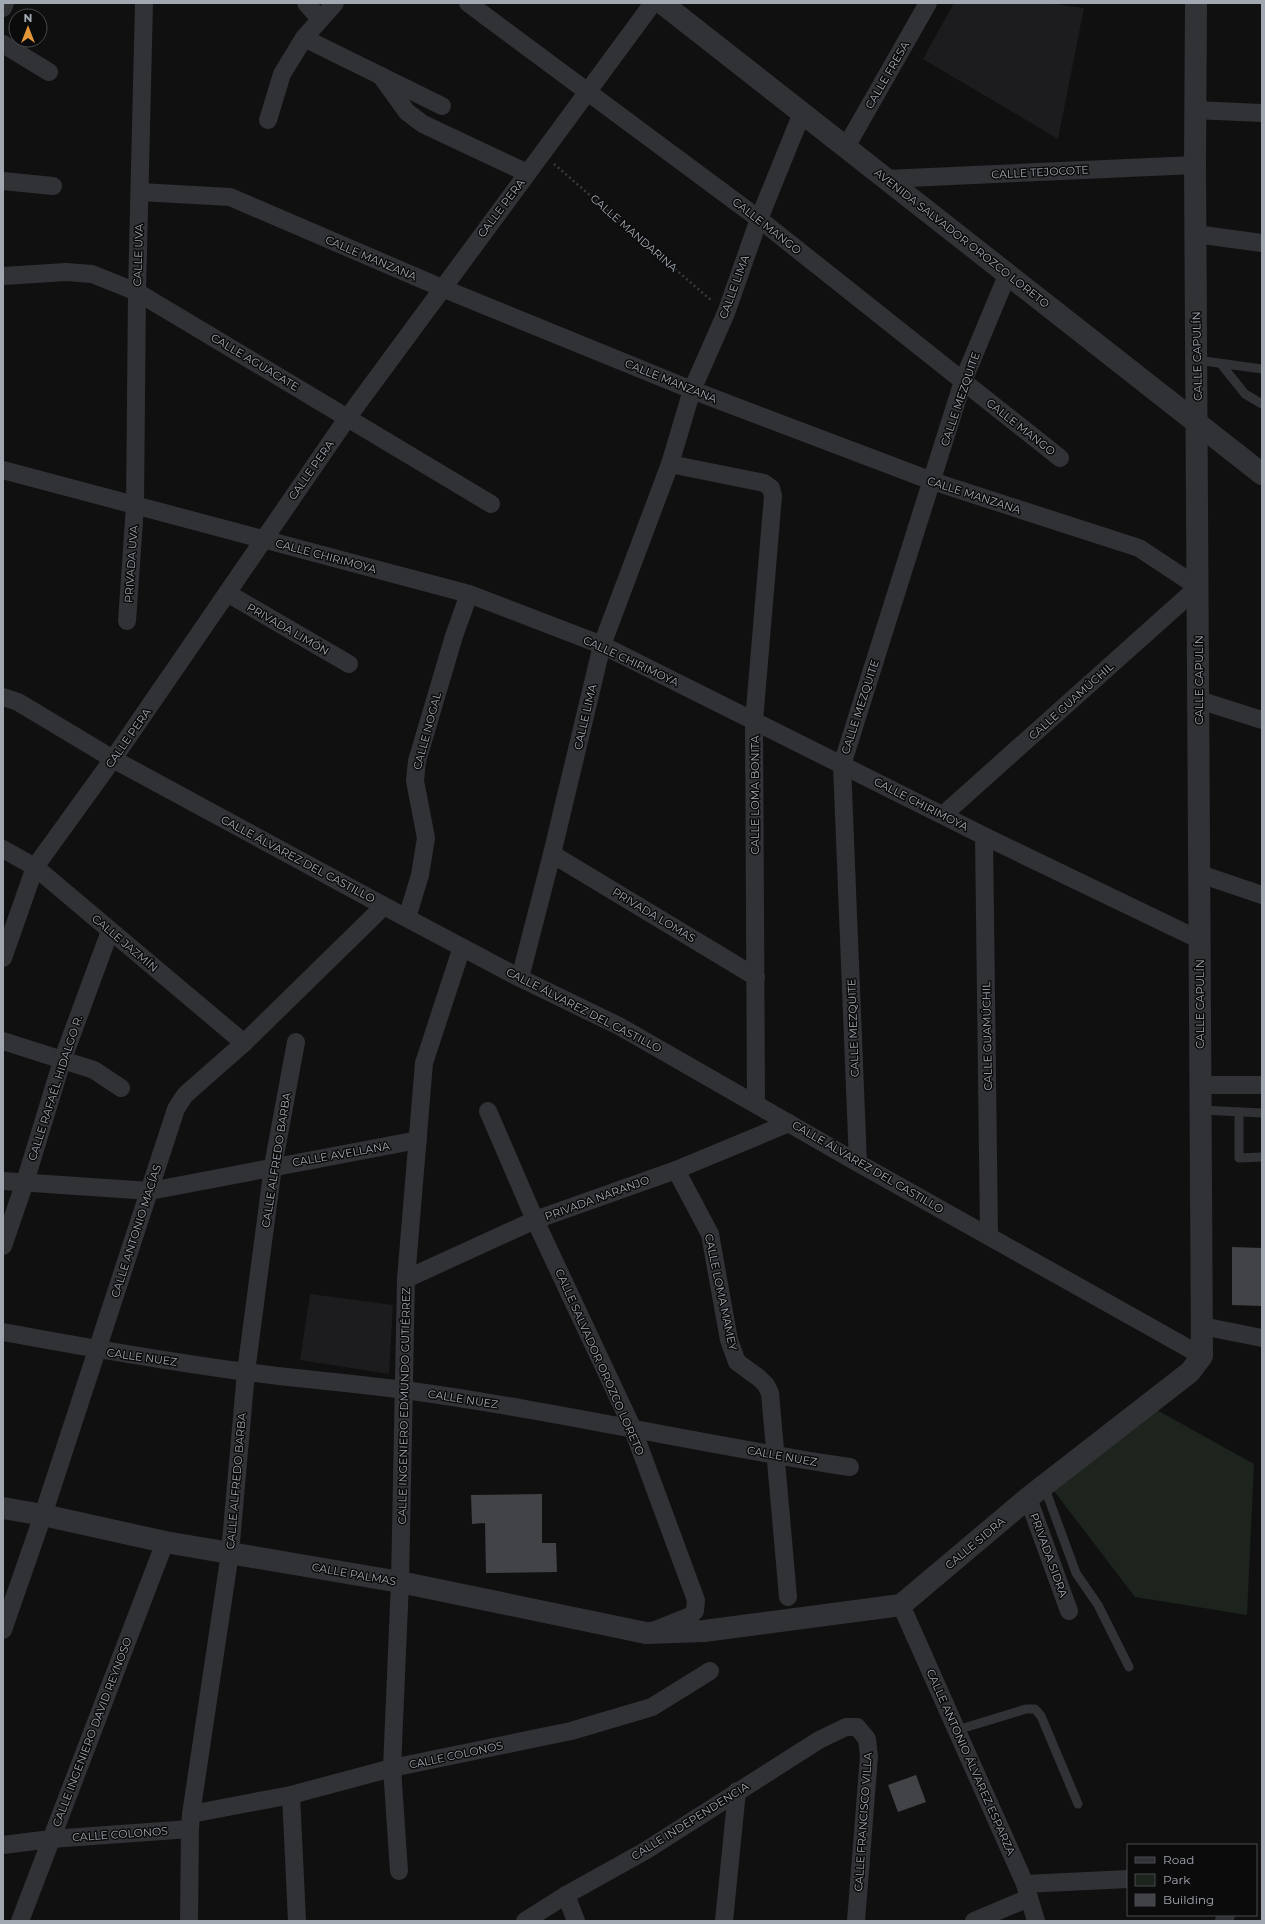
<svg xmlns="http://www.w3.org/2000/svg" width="1265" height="1924" font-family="Montserrat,sans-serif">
<rect width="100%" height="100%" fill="#101011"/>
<!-- built -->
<g fill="#1c1c1e">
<path d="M954,3H1048L1084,8L1058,139L923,59Z"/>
<path d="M310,1294L393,1305L389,1374L300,1360Z"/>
</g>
<!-- green -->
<path fill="#1d231d" d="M1155,1409L1254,1464L1247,1615L1135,1597L1054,1491Z"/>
<!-- building -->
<g fill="#414347">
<path d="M1232,1247L1262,1248V1306L1232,1305Z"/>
<path d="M542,1494V1543H556L557,1572L486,1573L485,1523L472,1524L471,1495Z"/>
<path d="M916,1775L926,1802L898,1812L888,1785Z"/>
</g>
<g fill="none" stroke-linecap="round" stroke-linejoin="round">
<!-- path -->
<path stroke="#37393d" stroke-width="2.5" stroke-dasharray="2 3" stroke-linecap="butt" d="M554,164L712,301"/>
<!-- service -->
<g stroke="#313236" stroke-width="9">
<path d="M1197,360L1262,369"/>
<path d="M1221,364L1245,394L1262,404"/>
<path d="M1201,1110L1262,1113"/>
<path d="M1239,1112V1158L1262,1157"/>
<path d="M1044,1486L1076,1573L1098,1605L1129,1667"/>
<path d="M957,1730L1026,1709H1035L1041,1716L1078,1804"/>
</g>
<!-- minor -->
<g stroke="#313236" stroke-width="18">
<path d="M306,3L320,19"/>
<path d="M468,3L759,219L1060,458"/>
<path d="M3,8L5,3"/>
<path d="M304,38L442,106"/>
<path d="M3,44L49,72"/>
<path d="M381,76L407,112L423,124L527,173"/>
<path d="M1194,110L1262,113"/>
<path d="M268,120L282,74L304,38L335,3"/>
<path d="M846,147L928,3"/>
<path d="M886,179L1195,165"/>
<path d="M3,181L53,186"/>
<path d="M140,192L230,197L442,288L692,390L932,481L1139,548L1198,587L943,815"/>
<path d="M1195,234L1262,243"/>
<path d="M3,276L66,272L92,274L137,292L491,504"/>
<path d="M670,464L764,483L771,488L773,496L754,721L756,1103"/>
<path d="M3,470L469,594L602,645L984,836L1200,940"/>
<path d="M227,593L349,664"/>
<path d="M127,621L135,506L137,292L144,3"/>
<path d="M3,697L18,702L113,759L384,906L520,978L619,1026L858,1163L1202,1356"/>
<path d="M1199,700L1262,720"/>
<path d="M984,836L989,1235"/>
<path d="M3,849L35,867L244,1043"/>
<path d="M552,854L756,977"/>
<path d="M1200,874L1262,895"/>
<path d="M407,918L420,875L426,838L415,781L417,761L454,636L469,594"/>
<path d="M3,958L35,867L113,759L348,417L653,3"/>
<path d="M520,978L552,854L602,645L670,464L692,390L726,313L759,219L802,113"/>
<path d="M3,1041L94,1070L121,1088"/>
<path d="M1201,1085H1262"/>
<path d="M488,1111L535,1220L632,1427L696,1600L695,1611L690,1616L655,1630"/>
<path d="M858,1163L842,765L963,381L1008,273"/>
<path d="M676,1170L710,1234L729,1340L737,1362L759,1378L766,1385L770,1393L788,1597"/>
<path d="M3,1181L150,1191L418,1140"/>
<path d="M3,1246L25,1182L62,1061L110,931"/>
<path d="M406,1279L535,1220L676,1170L789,1123"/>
<path d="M1202,1326L1262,1338"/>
<path d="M3,1332C84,1347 164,1361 246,1372C298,1379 351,1383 404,1390C554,1410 701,1445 850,1467"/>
<path d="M1028,1498L1069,1611"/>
<path d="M901,1605L1025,1884L1036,1921"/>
<path d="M3,1630L43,1515L176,1109L185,1095L244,1043L384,906"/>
<path d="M291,1795L297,1921"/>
<path d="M191,1814L291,1795L392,1768L571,1731L652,1707L710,1671"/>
<path d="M3,1845L51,1839L190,1829"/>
<path d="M399,1871L392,1768L400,1582L406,1279L424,1063L462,947"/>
<path d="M1025,1884L1128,1879"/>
<path d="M566,1895L576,1921"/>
<path d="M20,1921L165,1542"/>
<path d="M189,1921L190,1829L191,1814L230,1553L246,1372L273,1166L296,1042"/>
<path d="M525,1921L566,1895L645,1851L819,1740L846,1727H857L867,1739L869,1756L856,1921"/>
<path d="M724,1921L737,1791"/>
<path d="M974,1921L1029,1898"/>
<path d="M1224,1921L1226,1915"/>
</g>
<!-- tertiary -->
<g stroke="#313236" stroke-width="22">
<path d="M662,3L1262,474"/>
<path d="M3,1508L43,1515L165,1542L400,1582L646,1633L704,1631L901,1605L1028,1498L1190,1372L1202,1356L1195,165L1196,3"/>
</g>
</g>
<g text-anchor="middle" stroke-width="3" stroke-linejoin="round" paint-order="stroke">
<!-- street labels -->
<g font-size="11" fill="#a2a8b1" stroke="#0b0b0c">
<text transform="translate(887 75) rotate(-60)" y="4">CALLE FRESA</text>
<text transform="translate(1040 172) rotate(-3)" y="4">CALLE TEJOCOTE</text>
<text transform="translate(501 208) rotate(-53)" y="4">CALLE PERA</text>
<text transform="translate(767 226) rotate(38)" y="4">CALLE MANGO</text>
<text transform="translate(634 233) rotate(41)" y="4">CALLE MANDARINA</text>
<text transform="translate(962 238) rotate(38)" y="4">AVENIDA SALVADOR OROZCO LORETO</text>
<text transform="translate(138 255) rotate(-88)" y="4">CALLE UVA</text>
<text transform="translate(371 258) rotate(23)" y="4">CALLE MANZANA</text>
<text transform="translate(734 287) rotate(-70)" y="4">CALLE LIMA</text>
<text transform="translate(1197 356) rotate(-91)" y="4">CALLE CAPULÍN</text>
<text transform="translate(255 362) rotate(31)" y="4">CALLE AGUACATE</text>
<text transform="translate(671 381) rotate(22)" y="4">CALLE MANZANA</text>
<text transform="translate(960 399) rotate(-71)" y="4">CALLE MEZQUITE</text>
<text transform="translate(1021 427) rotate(38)" y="4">CALLE MANGO</text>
<text transform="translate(311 470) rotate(-55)" y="4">CALLE PERA</text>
<text transform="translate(974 495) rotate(18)" y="4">CALLE MANZANA</text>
<text transform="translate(326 556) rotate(15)" y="4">CALLE CHIRIMOYA</text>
<text transform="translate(131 564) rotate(-86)" y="4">PRIVADA UVA</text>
<text transform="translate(288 629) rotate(30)" y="4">PRIVADA LIMÓN</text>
<text transform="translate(631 661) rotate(25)" y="4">CALLE CHIRIMOYA</text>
<text transform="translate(1199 680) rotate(-90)" y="4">CALLE CAPULÍN</text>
<text transform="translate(1071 701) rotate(-42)" y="4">CALLE GUAMÚCHIL</text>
<text transform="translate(860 707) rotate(-72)" y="4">CALLE MEZQUITE</text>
<text transform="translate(585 717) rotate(-77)" y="4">CALLE LIMA</text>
<text transform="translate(427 731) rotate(-75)" y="4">CALLE NOGAL</text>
<text transform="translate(128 738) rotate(-55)" y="4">CALLE PERA</text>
<text transform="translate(755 795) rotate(-90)" y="4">CALLE LOMA BONITA</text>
<text transform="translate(921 804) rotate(27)" y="4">CALLE CHIRIMOYA</text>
<text transform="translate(298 859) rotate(28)" y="4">CALLE ÁLVAREZ DEL CASTILLO</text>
<text transform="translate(654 915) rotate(31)" y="4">PRIVADA LOMAS</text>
<text transform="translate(125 943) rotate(40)" y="4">CALLE JAZMÍN</text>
<text transform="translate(1200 1004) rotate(-90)" y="4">CALLE CAPULÍN</text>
<text transform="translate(584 1010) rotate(27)" y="4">CALLE ÁLVAREZ DEL CASTILLO</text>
<text transform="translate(853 1028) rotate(-92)" y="4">CALLE MEZQUITE</text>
<text transform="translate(987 1036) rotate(-91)" y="4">CALLE GUAMÚCHIL</text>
<text transform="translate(55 1088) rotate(-72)" y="4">CALLE RAFAÉL HIDALGO R.</text>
<text transform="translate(341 1154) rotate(-10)" y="4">CALLE AVELLANA</text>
<text transform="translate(276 1160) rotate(-81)" y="4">CALLE ALFREDO BARBA</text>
<text transform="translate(868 1167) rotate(30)" y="4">CALLE ÁLVAREZ DEL CASTILLO</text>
<text transform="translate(597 1198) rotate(-20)" y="4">PRIVADA NARANJO</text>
<text transform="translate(136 1231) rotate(-72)" y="4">CALLE ANTONIO MACÍAS</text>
<text transform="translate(721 1292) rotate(78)" y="4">CALLE LOMA MAMEY</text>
<text transform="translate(142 1357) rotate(8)" y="4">CALLE NUEZ</text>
<text transform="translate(600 1362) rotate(66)" y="4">CALLE SALVADOR OROZCO LORETO</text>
<text transform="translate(463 1399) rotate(9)" y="4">CALLE NUEZ</text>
<text transform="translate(404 1406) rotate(-89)" y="4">CALLE INGENIERO EDMUNDO GUTIÉRREZ</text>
<text transform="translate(782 1456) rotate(10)" y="4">CALLE NUEZ</text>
<text transform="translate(236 1481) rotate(-85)" y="4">CALLE ALFREDO BARBA</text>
<text transform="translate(975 1543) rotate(-40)" y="4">CALLE SIDRA</text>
<text transform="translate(1049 1555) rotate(70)" y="4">PRIVADA SIDRA</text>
<text transform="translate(354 1574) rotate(10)" y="4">CALLE PALMAS</text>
<text transform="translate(92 1732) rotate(-69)" y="4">CALLE INGENIERO DAVID REYNOSO</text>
<text transform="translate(456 1755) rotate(-12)" y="4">CALLE COLONOS</text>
<text transform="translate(971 1762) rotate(66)" y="4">CALLE ANTONIO ÁLVAREZ ESPARZA</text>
<text transform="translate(690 1821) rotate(-32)" y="4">CALLE INDEPENDENCIA</text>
<text transform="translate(863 1822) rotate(-86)" y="4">CALLE FRANCISCO VILLA</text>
<text transform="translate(120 1834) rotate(-4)" y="4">CALLE COLONOS</text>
</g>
</g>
<!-- border -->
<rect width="1265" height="1924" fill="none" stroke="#a2a8b1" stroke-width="8"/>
<!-- legend -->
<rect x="1127" y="1844" width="130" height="72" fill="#0b0b0c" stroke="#474a4e"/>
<rect x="1135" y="1857" width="20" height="6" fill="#313236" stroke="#474a4e"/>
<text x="1163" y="1864" font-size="12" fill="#a2a8b1">Road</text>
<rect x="1135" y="1874" width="20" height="12" fill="#1d231d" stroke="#474a4e"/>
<text x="1163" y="1884" font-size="12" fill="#a2a8b1">Park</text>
<rect x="1135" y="1894" width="20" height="12" fill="#414347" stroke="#474a4e"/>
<text x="1163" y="1904" font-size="12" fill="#a2a8b1">Building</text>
<!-- north arrow -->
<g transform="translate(28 28)"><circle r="19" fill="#0b0b0c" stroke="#474a4e"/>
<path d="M0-3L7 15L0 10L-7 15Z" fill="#e19638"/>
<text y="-6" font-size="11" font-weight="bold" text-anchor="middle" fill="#a2a8b1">N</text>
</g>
</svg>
